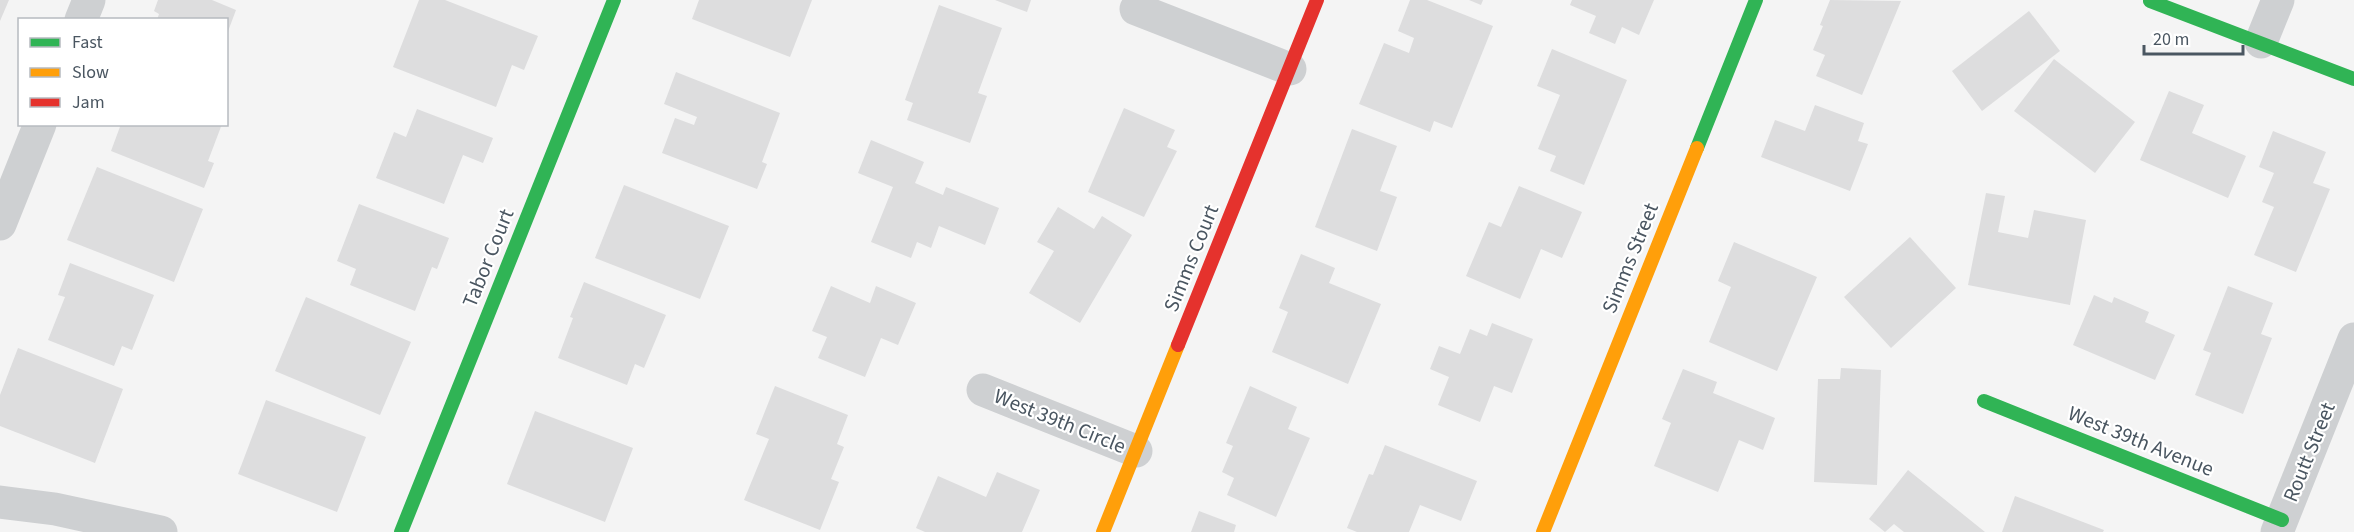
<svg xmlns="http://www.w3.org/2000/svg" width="2354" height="532" font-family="'Source Sans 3',sans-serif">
<rect width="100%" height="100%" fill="#f4f4f4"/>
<!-- building -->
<g fill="#ddddde">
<path d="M0,0H9L0,21Z"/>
<path d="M158,0H212L236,10L227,34L226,20H157L159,14L154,11Z"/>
<path d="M419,0H445L538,36L524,70L512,65L496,107L393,67Z"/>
<path d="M699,0H812L790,57L692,19Z"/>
<path d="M995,0H1031L1027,12Z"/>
<path d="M1410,0H1427L1493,26L1452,128L1434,121L1430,132L1359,104L1384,43L1409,53L1414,38L1398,31Z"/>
<path d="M1469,0H1483L1481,5Z"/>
<path d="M1572,0H1654L1639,35L1622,27L1615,44L1589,33L1596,16L1570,5Z"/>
<path d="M1830,0L1901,1L1862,95L1816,76L1825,55L1813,50L1823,26L1820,25Z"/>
<path d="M939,5L1002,28L978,93L987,96L970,143L907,120L913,103L905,100Z"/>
<path d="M2029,11L2060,51L1982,111L1952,71Z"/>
<path d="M1552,49L1627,80L1584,185L1550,171L1556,156L1538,149L1560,95L1537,86Z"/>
<path d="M2054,59L2135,122L2095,173L2014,111Z"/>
<path d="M676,72L780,113L762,162L767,164L757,189L662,153L675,118L694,125L697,117L664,104Z"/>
<path d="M2169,91L2204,105L2192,133L2246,156L2228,198L2140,160Z"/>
<path d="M1815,105L1864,123L1858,141L1868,144L1850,191L1761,157L1775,120L1805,131Z"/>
<path d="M1124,108L1175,130L1167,147L1177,151L1144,217L1088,192Z"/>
<path d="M417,109L493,138L483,163L463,155L444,204L376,178L394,132L406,137Z"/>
<path d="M121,124H222L208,161L214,163L204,188L111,151Z"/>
<path d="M1352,129L1397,146L1380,191L1397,197L1377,251L1315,227Z"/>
<path d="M2273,131L2326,152L2313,183L2330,189L2296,272L2254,255L2274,207L2262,202L2274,173L2259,167Z"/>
<path d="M871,140L924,162L915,183L943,195L946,187L999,208L985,245L939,226L931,248L917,242L911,258L871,242L893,187L858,173Z"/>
<path d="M97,167L203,209L174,282L67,240Z"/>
<path d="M624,185L729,226L700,299L595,258Z"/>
<path d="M1519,186L1582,212L1562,258L1541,249L1520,299L1466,276L1489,222L1501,227Z"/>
<path d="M1986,193L2005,196L1998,232L2028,238L2034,210L2086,220L2070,305L1968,285Z"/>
<path d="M359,204L449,238L437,269L432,267L415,311L350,285L356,269L337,261Z"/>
<path d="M1058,207L1094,229L1102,216L1132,235L1080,323L1029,293L1054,251L1037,242Z"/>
<path d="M1910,237L1956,288L1891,348L1844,297Z"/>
<path d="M1734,242L1817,277L1777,371L1709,342L1731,287L1718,281Z"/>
<path d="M1301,254L1335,268L1329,283L1381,304L1348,384L1272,352L1288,312L1279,308Z"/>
<path d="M70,263L154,295L132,350L122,346L114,366L48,340L65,297L58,295Z"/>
<path d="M584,282L666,315L644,368L635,364L627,385L558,358L573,318L570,317Z"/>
<path d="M831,286L870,303L876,286L916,303L898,345L881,338L865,377L818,358L827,337L812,331Z"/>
<path d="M2228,286L2273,303L2261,334L2272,338L2243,414L2195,395L2211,353L2203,350Z"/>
<path d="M2094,295L2112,303L2114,297L2149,312L2145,322L2175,335L2155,380L2073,345Z"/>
<path d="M306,297L411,342L380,415L275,371Z"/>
<path d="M1492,323L1533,339L1512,393L1494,386L1480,422L1438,405L1449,377L1430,369L1439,346L1460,354L1470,329L1487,336Z"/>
<path d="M18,348L123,389L95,463L0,426V395Z"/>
<path d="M1841,368L1881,370L1877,485L1814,482L1818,379H1840Z"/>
<path d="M1683,369L1717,382L1713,393L1775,418L1763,450L1739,440L1718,492L1654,466L1671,423L1662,419Z"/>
<path d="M775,386L848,415L837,444L844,447L831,479L839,482L820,530L744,500L769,439L756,434Z"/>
<path d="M1250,386L1297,407L1288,429L1310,438L1276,517L1227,495L1234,478L1222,472L1233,446L1226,443Z"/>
<path d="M266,400L366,437L337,512L238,474Z"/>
<path d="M535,411L633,448L605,522L507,484Z"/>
<path d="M1385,445L1477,481L1461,521L1420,505L1409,532H1357L1347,528L1369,474L1373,475Z"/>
<path d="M1908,470L1985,532H1904L1894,524L1885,532L1869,519Z"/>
<path d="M997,472L1040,490L1022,532H925L916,528L938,476L986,497Z"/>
<path d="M2015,496L2104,530L2103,532H2002Z"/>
<path d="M1199,511L1236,525L1234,532H1191Z"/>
</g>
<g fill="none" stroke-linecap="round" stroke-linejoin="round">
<!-- street -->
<g stroke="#ced0d2" stroke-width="33">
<path d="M1136,9L1290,69"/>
<path d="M81,20L89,0"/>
<path d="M2261,42L2278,0"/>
<path d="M0,224L40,124"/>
<path d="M983,390L1136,451"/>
<path d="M0,502L55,509L161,532"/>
<path d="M2277,532L2354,339"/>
</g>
<!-- fast -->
<g stroke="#30b455" stroke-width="14">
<path d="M2150,1L2354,79"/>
<path d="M1697,148L1756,0"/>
<path d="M1984,401L2282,520"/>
<path d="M401,532L614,0"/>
</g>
<!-- slow -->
<g stroke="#ff9f0a" stroke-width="14">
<path d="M1103,532L1178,345"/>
<path d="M1543,532L1697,148"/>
</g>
<!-- jam -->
<path stroke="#e5322d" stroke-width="14" d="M1178,345L1317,0"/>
</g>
<g text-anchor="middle" stroke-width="4.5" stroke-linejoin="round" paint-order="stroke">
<!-- street labels -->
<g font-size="21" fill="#4a5661" stroke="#fff">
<text transform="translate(488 258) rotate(-68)" y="7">Tabor Court</text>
<text transform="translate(1191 258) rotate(-68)" y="7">Simms Court</text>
<text transform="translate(1630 258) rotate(-68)" y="7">Simms Street</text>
<text transform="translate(1060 421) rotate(22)" y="7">West 39th Circle</text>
<text transform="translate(2141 441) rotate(22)" y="7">West 39th Avenue</text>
<text transform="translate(2309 452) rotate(-68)" y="7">Routt Street</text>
</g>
</g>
<!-- legend -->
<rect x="18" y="18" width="210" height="108" fill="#ffffff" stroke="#b7bbc0" stroke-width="1.5"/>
<rect x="30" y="38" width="30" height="9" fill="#30b455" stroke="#b7bbc0" stroke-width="1.5"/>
<text x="72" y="48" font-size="18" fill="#4a5661">Fast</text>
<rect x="30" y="68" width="30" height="9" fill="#ff9f0a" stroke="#b7bbc0" stroke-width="1.5"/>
<text x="72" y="78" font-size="18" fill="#4a5661">Slow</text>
<rect x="30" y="98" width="30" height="9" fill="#e5322d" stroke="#b7bbc0" stroke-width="1.5"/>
<text x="72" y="108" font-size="18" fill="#4a5661">Jam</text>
<!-- scale -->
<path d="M2144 45v9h99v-9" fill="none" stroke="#4a5661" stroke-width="3"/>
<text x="2153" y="45" font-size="18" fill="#4a5661" stroke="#ffffff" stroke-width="4.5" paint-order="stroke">20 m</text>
</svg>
